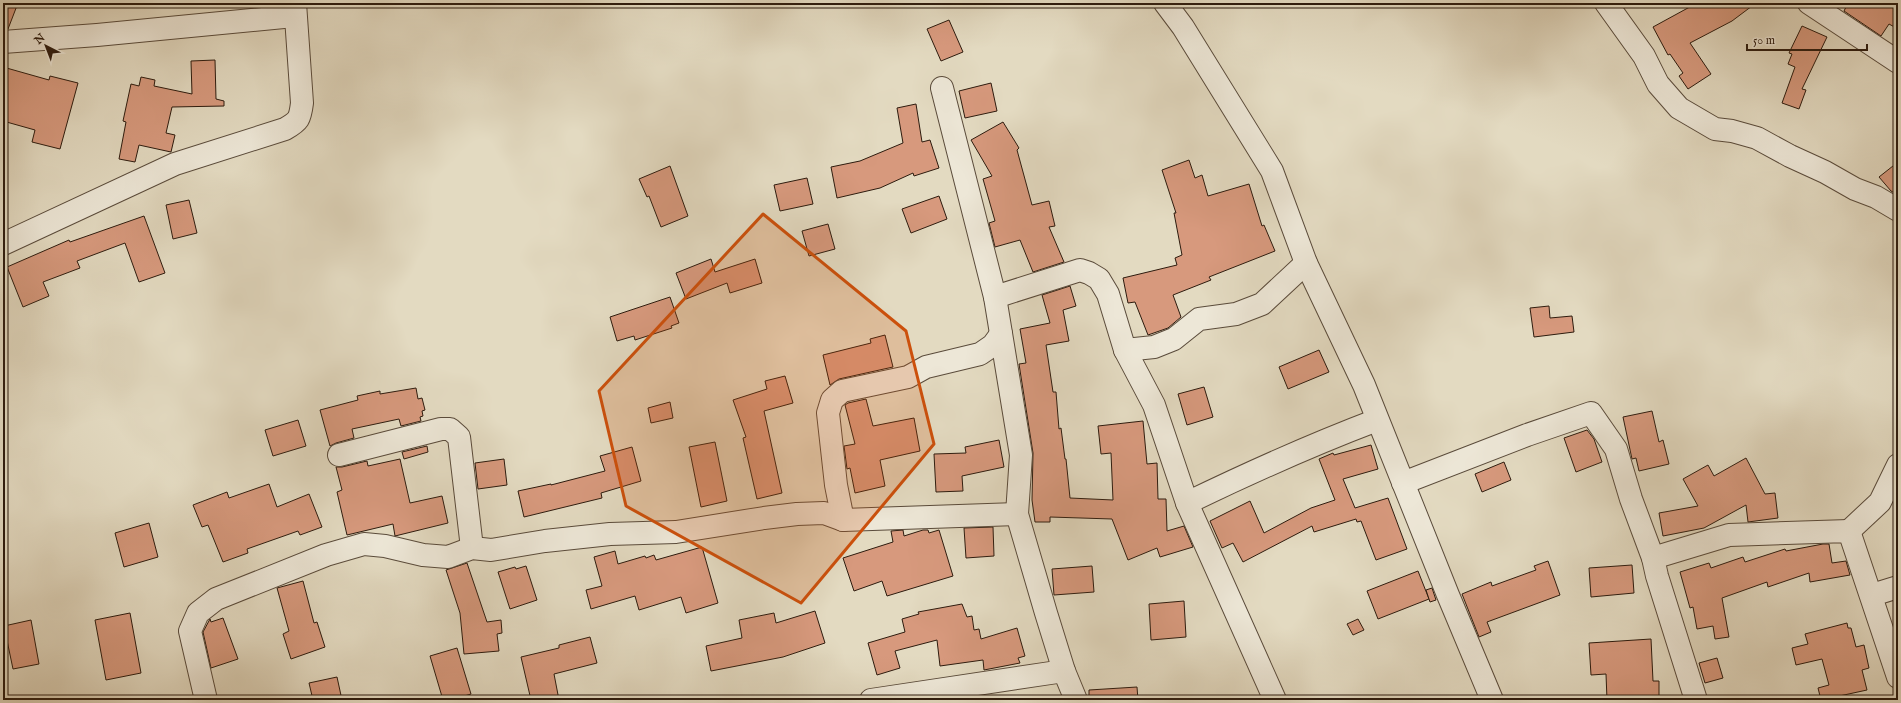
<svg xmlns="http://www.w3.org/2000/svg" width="1901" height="703" font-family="'IM FELL English',serif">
<rect width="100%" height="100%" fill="#e3dac1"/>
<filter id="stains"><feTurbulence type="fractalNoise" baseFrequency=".005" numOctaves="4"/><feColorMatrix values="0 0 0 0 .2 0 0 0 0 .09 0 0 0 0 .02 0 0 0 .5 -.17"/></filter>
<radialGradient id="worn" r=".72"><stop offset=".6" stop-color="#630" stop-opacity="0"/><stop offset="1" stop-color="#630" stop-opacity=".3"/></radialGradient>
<!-- building -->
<g fill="#d7997d" stroke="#2d1b0e">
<path d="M3,3H18L8,29H3Z"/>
<path d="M1697,3H1756L1732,21L1690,43L1711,74L1688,89L1679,76L1683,73L1670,54L1668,55L1653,27Z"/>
<path d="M1848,3H1898V29L1889,24L1881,36L1844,11Z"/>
<path d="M949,20L963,52L941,61L927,29Z"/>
<path d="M1802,26L1827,37L1802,89L1806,90L1799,109L1782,103L1795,67L1788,64L1792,54L1789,53Z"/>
<path d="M215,60L216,99L224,101V106L172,107L166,133L175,135L171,152L139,145L135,162L119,159L126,122L123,121L131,84L139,86L141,77L155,80L154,86L192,94L191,61Z"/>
<path d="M3,67L49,80L50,76L78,83L60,149L32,142L35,130L3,121Z"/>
<path d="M991,83L997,111L965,118L959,91Z"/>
<path d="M916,104L922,142L930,140L939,168L914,176L913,173L880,188L837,198L831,167L860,161L903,143L897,108Z"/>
<path d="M1003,122L1019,148L1017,150L1032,205L1049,201L1055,226L1049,227L1064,262L1033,272L1020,240L995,247L989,223L995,221L983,179L992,176L971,140Z"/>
<path d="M1189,160L1195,178L1202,175L1208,196L1249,184L1262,226L1264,225L1275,251L1209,277L1211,280L1173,295L1181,317L1168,328L1148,335L1135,302L1128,303L1123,278L1177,265L1175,258L1182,255L1174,213H1176L1162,170Z"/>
<path d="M1898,162V195L1891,191L1879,177Z"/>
<path d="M670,166L688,216L661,227L649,196L647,197L639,179Z"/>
<path d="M807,178L813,204L780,211L774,185Z"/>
<path d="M939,196L947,219L911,233L902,209Z"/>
<path d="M189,200L197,233L173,239L166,205Z"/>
<path d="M144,216L165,273L139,282L125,243L77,261L80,268L43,282L49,296L23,307L7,267L69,240L70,242Z"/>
<path d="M828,224L835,249L809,256L802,231Z"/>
<path d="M711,259L715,272L755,259L762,283L730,293L727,283L686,299L676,273Z"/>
<path d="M1070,286L1076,306L1063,310L1069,341L1046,345L1053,392H1056L1059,429L1061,428L1065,459H1066L1070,498L1113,500L1111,453L1101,454L1098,426L1143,421L1147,464L1157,463L1158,499H1166L1167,531L1184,526L1193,547L1160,557L1157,548L1128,560L1112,519L1050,517V522H1035L1032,500L1033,453L1019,364L1026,363L1020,329L1050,323L1042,295Z"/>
<path d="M670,297L679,323L671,326L672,328L635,340L634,336L617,341L610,317Z"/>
<path d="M1549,306L1550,318L1572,316L1574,332L1534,337L1530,308Z"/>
<path d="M885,335L893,367L839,379L830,385L823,355L871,343L870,339Z"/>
<path d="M1319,350L1329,372L1288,389L1279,367Z"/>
<path d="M785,376L793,403L764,411L782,493L757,499L743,438L746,437L733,400L767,389L765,381Z"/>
<path d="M1204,387L1213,417L1187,425L1178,394Z"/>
<path d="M416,388L418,399L422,398L425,410L422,411L423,416L420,417L421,421L401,426L399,419L352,429L354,438L336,443L330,446L320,410L358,400L357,396L380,391V394Z"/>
<path d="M866,399L873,426L914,418L920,451L880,460L885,486L855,493L850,468L847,469L844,446L855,444L845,405L848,403Z"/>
<path d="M670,402L673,418L651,423L648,408Z"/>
<path d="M1652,411L1659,442L1663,440L1669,464L1639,471L1636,458L1632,459L1623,417Z"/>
<path d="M298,420L306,446L273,456L265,430Z"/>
<path d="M1587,430L1594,439L1602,462L1576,472L1564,438Z"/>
<path d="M999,440L1004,467L962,476L963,491L936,492L934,454L966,453L965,447Z"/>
<path d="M715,442L727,501L701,507L689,447Z"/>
<path d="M1371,445L1378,469L1343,479L1355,508L1388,498L1407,549L1376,560L1361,521L1357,522L1356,519L1314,532L1312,526L1243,562L1233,543L1222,548L1210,521L1250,501L1264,533L1311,508L1335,500L1319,459L1333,453L1334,455Z"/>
<path d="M427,446L428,452L404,459L402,452Z"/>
<path d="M632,447L641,481L601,493L602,498L524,517L518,491L551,484V485L605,471L600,456Z"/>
<path d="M1746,458L1765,494L1775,493L1778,518L1748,522L1746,505L1704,528L1663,536L1659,513L1698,506L1683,479L1708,465L1714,476Z"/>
<path d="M400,459L410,503L442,496L448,523L395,536L393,524L347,535L337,492L342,490L336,467H342L367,461L368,466Z"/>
<path d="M504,459L507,485L478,489L475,463Z"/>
<path d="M1504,462L1511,480L1482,492L1475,474Z"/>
<path d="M269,484L277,507L309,494L322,527L300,535L298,531L247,549L248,553L223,562L208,525L202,527L193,505L227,492L229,498Z"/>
<path d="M149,523L158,557L124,567L115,533Z"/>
<path d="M993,527L994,556L966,558L964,528Z"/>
<path d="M903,530L904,536L923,530H928L929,533L939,530L953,576L887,596L882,581L854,591L843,558L893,542L891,531Z"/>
<path d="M1823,544H1829L1832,563L1846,561L1850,575L1810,582L1809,573L1768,587L1767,582L1722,598L1729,637L1715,639L1713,626L1697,629L1693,607L1690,608L1680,572L1709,563L1711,568L1743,557L1745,562L1785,549L1786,551Z"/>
<path d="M702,547L718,603L686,613L681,597L639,610L635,596L591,609L586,590L602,586L594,557L615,551L618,564L645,556L646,558L654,555L656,560Z"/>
<path d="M1548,561L1560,595L1487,622L1491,632L1479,637L1462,594L1491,582L1492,586L1536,570L1534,566Z"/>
<path d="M467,563L487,622L501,620L502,633L497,634L499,651L464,654L460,613L446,570Z"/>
<path d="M1632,565L1634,593L1591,597L1589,568Z"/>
<path d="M526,566L537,600L510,609L498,572L515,567L516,569Z"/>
<path d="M1092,566L1094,592L1054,595L1052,569Z"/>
<path d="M1418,571L1429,599L1378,619L1367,591Z"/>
<path d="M303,581L314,623L317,622L325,647L291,659L283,634L289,631L277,588Z"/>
<path d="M1432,588L1436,600L1430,602L1426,590Z"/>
<path d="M1184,601L1186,637L1151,640L1149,604Z"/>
<path d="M962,604L967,617L972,616L974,630L979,629L981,639L1017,628L1025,656L1018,658L1020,663L984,670L983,660L940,666L937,640L895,651L900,668L877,675L868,643L905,632L902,619L919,614L918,612Z"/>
<path d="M815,611L825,643L783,657L711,671L706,646L742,638L739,620L774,613L776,623Z"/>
<path d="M130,613L141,673L106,680L95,620Z"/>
<path d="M223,618L238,659L211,668L203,632L210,619L211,622Z"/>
<path d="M1358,619L1364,630L1353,635L1347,624Z"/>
<path d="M31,620L39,664L13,669L4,626Z"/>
<path d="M1847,623L1848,628H1851L1856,647L1864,645L1869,668L1862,670L1867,690L1821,700L1818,688L1829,685L1822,659L1796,665L1792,648L1808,644L1805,634Z"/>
<path d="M590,637L597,663L554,674L559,700H531L521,657L559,648V645Z"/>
<path d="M1651,639L1653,681H1659V700H1607L1606,674L1591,675L1589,643Z"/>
<path d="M457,648L471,694L451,700H443L430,656Z"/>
<path d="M1717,658L1723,678L1705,683L1699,663Z"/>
<path d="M337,677L342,700H313L309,683Z"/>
<path d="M1137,687L1138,700H1089V690Z"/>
</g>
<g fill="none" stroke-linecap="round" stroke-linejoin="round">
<!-- minor casing -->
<g stroke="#5a4b3b" stroke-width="24">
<g id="minor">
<path d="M1165,3L1183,27L1272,171L1306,263L1364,385L1448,595L1492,700"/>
<path d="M1606,3L1644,56L1658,84L1679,108L1715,129L1732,131L1757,138L1790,156L1825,172L1855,189L1876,197L1898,210"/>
<path d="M1809,3L1898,62"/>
<path d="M3,42L97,35L294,16"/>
<path d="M942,88L995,297L1021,455L1017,514L1046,613L1064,671L1076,700"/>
<path d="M3,244L175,164L285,129C299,121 300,119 302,103L295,3"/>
<path d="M995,297L1080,270L1089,273L1099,279L1108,294L1125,350L1154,405L1187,503L1275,700"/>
<path d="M1125,350L1154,347L1174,339L1199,319L1236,314L1262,304L1306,263"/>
<path d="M339,455L441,429H450L459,437L472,548"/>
<path d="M1403,483L1527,435L1591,413L1616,449L1631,499L1653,558L1657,576L1696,700"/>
<path d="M1187,503C1251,472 1311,445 1377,420"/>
<path d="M843,520L836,485L828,413L832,400L842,391L908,377L926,367L980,354L993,345L1001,334"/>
<path d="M1849,531L1880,502L1898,465"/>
<path d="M1653,558L1729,535L1849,531L1898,677"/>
<path d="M1872,595L1898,587"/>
<path d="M206,700L190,631L198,613L216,599L326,555L364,544L385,546L423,555L448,557L472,548L491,550L545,541L610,534L676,532L764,518L797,514L824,513L843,520L1017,514"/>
<path d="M871,700L1064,671"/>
</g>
</g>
<!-- minor -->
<use href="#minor" stroke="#ede7d7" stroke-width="22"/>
</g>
<!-- marked area -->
<path fill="#cc500c" fill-opacity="0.2" stroke="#cc500c" stroke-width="3" stroke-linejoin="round" d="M763,214L906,331L934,444L801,603L626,506L599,391Z"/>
<!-- margin -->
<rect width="1901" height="703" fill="none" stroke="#e3dac1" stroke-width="16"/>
<rect x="4" y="4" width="1893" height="695" fill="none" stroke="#2d1b0e" stroke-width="2"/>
<rect x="8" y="8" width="1885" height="687" fill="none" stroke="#2d1b0e"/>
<!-- north arrow -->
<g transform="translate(46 46) rotate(318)" stroke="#ede7d7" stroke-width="3" paint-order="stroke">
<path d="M0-3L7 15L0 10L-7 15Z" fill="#2d1b0e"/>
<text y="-6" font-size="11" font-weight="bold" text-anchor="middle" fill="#2d1b0e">N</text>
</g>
<!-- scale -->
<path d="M1747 44v6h120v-6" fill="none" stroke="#2d1b0e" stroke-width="2"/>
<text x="1753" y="44" font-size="12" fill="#2d1b0e" stroke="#ede7d7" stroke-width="3" paint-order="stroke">50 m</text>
<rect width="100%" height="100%" filter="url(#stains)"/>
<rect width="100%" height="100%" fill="url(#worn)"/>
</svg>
